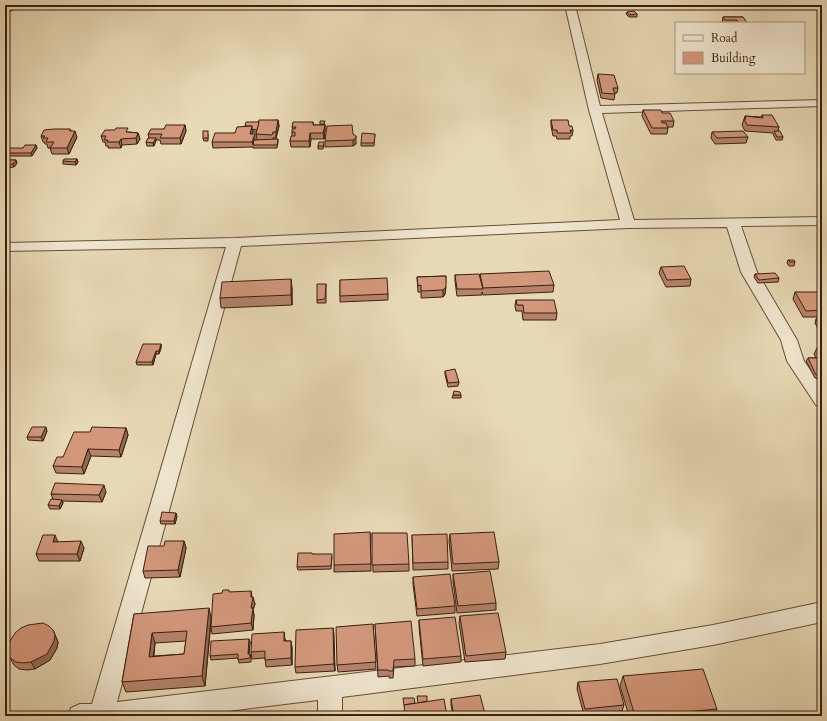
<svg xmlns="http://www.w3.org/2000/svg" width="827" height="721" font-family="Cardo,serif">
<rect width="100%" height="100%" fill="#e8d9b5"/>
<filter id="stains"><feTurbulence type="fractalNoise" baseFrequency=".005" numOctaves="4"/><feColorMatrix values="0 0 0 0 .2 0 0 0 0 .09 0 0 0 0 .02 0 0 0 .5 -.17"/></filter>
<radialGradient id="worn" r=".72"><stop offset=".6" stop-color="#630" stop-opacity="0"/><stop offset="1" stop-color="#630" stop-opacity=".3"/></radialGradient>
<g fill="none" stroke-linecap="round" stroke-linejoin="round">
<!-- street casing -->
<g stroke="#664e39" stroke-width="2">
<g id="street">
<path d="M9,5H21L5,14V7Z"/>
<path d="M565,5H575L600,106L822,100V106L602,113L634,220L822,217V225L741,226L757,272L797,340L804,361L822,387V407L816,405L787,361L781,340L741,272L727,227L628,228L241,246L117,702L600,644L713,625L822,602V622L713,645L600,664L342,697V716H318V700L187,716H68L71,708L80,704H92L226,247L5,251V243L235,238L620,220L589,110Z"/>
</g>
</g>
<!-- street -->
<use href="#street" fill="#f0e6cf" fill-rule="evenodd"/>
</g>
<!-- wall -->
<g fill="#b5836b" stroke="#3a1f10" fill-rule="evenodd">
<path d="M627,12L637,14V17H629L626,14Z"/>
<path d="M723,17H743L747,23H758H717H722Z"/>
<path d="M598,74L618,88L617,93H615L614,100L601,98L597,80Z"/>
<path d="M643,110L662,113L674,121L673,127H668V128L667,134H651L642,116Z"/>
<path d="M762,115L779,127L778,131L783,137L782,140H776L773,134V133L745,131L742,125L745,116L761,117Z"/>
<path d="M278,120L279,126L276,138H273V139H278V142L277,148H253V147L213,148L212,142L235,133L245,126L259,122ZM253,132H256L257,140H259H255L252,134Z"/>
<path d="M551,120L569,126L573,131L572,136H570V139H557L556,136H553L551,126Z"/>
<path d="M313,122L314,125H320V124H325V131L324,139H311L310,147H291L290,141L292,136V132L293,129L292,127Z"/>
<path d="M185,125L186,131L181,144H161L160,140H156L154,146H147L146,142L149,138L148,134L164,129Z"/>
<path d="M70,129L71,131L77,137L69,154H52L50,148H48L47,144H45L44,142H43L41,136Z"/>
<path d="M129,132L138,133L140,139L137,144L122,145L121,148H108V146H106L105,142H103L101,136Z"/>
<path d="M712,132L748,137L746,143L715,144L711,138Z"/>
<path d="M208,134V141H204L203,138Z"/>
<path d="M353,134L356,144L353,146L325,147V141Z"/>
<path d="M375,134L374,146H361V143Z"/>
<path d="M36,145L37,148L32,156H6L5,153Z"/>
<path d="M324,145L323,149H318V146Z"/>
<path d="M77,159L78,162L76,165L63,164V161Z"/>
<path d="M5,160H16L17,163L14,167L5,168Z"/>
<path d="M788,260L795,262L794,266H789L787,263Z"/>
<path d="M661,267L691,279L690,286L666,287L659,273Z"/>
<path d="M480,274L554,285L553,292L483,295L482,292V295L457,296L455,281V275L480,277Z"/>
<path d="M755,274L779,278L778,282L758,283L754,277Z"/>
<path d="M446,276L445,294L443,297L421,298V292H418L417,277Z"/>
<path d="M340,280L388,294V300L340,302Z"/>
<path d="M326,284V303H317V300Z"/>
<path d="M292,288V305L221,308L220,298Z"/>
<path d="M795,292L822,295V317H803L793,299Z"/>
<path d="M516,300L557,313L556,320H523L522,311H516L515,306Z"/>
<path d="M816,319H822V336L815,323Z"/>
<path d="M161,344V348L159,354H156L153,365H137L136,362Z"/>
<path d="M817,348H822V378H815L806,361L808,358H816L814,354Z"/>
<path d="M445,371L459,382L458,386L448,387L445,374Z"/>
<path d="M453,395H461V398H452Z"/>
<path d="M126,428L128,435L121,457L91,456L84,474L56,473L53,466L90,432Z"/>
<path d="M47,431L43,441L28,440L27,437Z"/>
<path d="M106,492L102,502L62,501L63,503L60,509H50L48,505L53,499L51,494Z"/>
<path d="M177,516L175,524H161L160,521Z"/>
<path d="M370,532L371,571L334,572V565Z"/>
<path d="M372,533L409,564V571L373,572Z"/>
<path d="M450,534L499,562L498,569L452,571L449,541Z"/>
<path d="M412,535L448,562V569L413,570Z"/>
<path d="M184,541L186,548L180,577L145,578L143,571L164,546Z"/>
<path d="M58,542L84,548L80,561H39L36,554Z"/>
<path d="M312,554L332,557L331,569L298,570L297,567Z"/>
<path d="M453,574L496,603V610L457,613L453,581Z"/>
<path d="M413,577L455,606V613L417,616L413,584Z"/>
<path d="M230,592L252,597L255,604L253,610L254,615L253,630L212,634L211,627V623L205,686L126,692L122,682L134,614L211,618ZM186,641L184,654L154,656L155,643Z"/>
<path d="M460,616L506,652L505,659L465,662L459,623Z"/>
<path d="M419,620L461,656V662L423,666L419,627Z"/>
<path d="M373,624L376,669L338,672L337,665Z"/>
<path d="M375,624L415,659V666L394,667L393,678H389V676L378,677Z"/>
<path d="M333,628L335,671L296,673L295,667Z"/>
<path d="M53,630L58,642L57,648L50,660L35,669L27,670L19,669L14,665L7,653Z"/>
<path d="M249,639L250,642L249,654H250L251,657V662L239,663L238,658L211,660L210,656Z"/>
<path d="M285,639V641H291L292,648V665L266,667L265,658L252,659L251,652Z"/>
<path d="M623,676L717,709L714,716H629L620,686Z"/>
<path d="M578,682L624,705L622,711L584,715L577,689Z"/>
<path d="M451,699L485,714V716H453L451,705Z"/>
</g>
<!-- shaded-wall -->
<g fill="#946a57" stroke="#3a1f10">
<path d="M278,120L279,126L276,138V132Z"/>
<path d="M185,125L186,131L181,144L180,138Z"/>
<path d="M325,125V131L324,139L323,133Z"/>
<path d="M252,126L253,132L251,140L250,134Z"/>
<path d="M75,131L77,137L69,154L67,148Z"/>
<path d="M138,133L140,139L137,144L136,138Z"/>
<path d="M310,133L311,139L310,147L309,141Z"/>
<path d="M255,134V140L254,145H253L252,142Z"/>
<path d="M356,136V144L353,146V140Z"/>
<path d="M156,138V141L154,146L153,143Z"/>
<path d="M121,139L122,145L121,148L119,142Z"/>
<path d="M36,145L37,148L32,156L31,153Z"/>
<path d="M77,159L78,162L76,165L75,162Z"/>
<path d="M16,160L17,163L14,167L13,164Z"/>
<path d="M291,279L292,288V305L291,295Z"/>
<path d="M446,287L445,294L443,297V290Z"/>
<path d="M161,344V348L159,354V351Z"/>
<path d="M156,351V354L153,365L152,362Z"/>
<path d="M46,427L47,431L43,441L41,437Z"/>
<path d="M126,428L128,435L121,457L119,450Z"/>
<path d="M88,449L91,456L84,474L82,467Z"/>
<path d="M104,485L106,492L102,502L99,495Z"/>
<path d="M62,500L63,503L60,509L59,506Z"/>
<path d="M176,513L177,516L175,524L174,521Z"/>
<path d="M55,535L58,542H53Z"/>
<path d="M81,541L84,548L80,561L77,554Z"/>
<path d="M184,541L186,548L180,577L178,570Z"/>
<path d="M251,591L252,597H253L255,604L253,610L254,615L253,630L251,623Z"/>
<path d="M209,608L211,618L205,686L202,676Z"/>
<path d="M333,628L334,634L335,671L334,664Z"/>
<path d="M53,630L58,642L57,648L50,660L35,669L31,662Z"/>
<path d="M284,632L285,639V648L284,641Z"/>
<path d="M152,633L155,643L152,667L149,657Z"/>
<path d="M249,639L250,642L249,657L248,654Z"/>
<path d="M291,641L292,648V665L291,658Z"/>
</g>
<!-- building -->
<g fill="#d3987c" stroke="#3a1f10" fill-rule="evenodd">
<path d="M634,11L637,14L629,15L627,12Z"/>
<path d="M723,17H743L747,23H758H717H739L737,20H725Z"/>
<path d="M598,74L614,75L618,88H613L615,94L602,93Z"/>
<path d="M643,110H661L662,113H670L674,121H661L662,123H666L668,128H652Z"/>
<path d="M762,115H772L779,127L747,125L744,119H746L745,116L763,118Z"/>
<path d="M259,120H278L276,132H273L272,135L256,134Z"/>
<path d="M551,120H568L569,126H572L573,131L570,130L571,133H557V130H553Z"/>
<path d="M320,121H325L324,124H320Z"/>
<path d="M246,122H259L257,130L252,129V126H245Z"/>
<path d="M293,122H313V125H325L323,133H310L309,141H290L291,136H295V132H292V129H295L296,127H292Z"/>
<path d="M166,125H185L180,138H160L162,134H148L151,129H164Z"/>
<path d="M352,125L353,134L356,136V138L353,140L325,141L327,126Z"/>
<path d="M252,126L250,134H255L252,142H212L215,133H235L237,127Z"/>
<path d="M116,128H128L126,132L138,133L136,138L121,139L119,142H107L108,140H104L106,136H101L105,130H115Z"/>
<path d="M54,129H70V131H75L67,148H50L54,142H46L48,138H43L45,136H41L44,130Z"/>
<rect x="203" y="131" width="5" height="7"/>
<path d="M743,131L748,137L717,138L712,132Z"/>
<path d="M774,131H780L783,137H777Z"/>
<path d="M362,133L375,134L374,143H361Z"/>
<path d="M148,138H156L153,143L146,142Z"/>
<path d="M278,139L277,145H253L254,140Z"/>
<path d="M319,142H324L323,146H318Z"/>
<path d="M25,145H36L31,153H5L8,148H23Z"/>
<path d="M64,159H77L75,162L63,161Z"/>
<path d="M5,160H16L13,164L5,165Z"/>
<path d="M788,260H794L795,262H790Z"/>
<path d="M684,266L691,279L667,280L661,267Z"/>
<path d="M549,271L554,285L483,288L480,274Z"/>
<path d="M775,273L779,278L759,280L755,274Z"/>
<path d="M479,274L483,289H457L455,275Z"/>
<path d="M446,276V287L443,290L421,291V285L418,286L417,277Z"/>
<path d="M387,278L388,294L340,296V280Z"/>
<path d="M291,279V295L220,298L222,282Z"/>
<path d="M317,284H326L325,299L317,300Z"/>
<path d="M795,292H819L822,296V310L806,311Z"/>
<path d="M516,300H554L557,313H524L523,305H517Z"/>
<path d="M816,319H822V330Z"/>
<path d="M143,344H161L159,351H156L152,362H136Z"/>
<path d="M817,348H822V357Z"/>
<path d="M808,358H817L822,367V374L816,375Z"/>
<path d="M455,369L459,382L448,383L445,371Z"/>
<path d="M454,391L460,392L461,395H453Z"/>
<path d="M32,427H46L41,437H27Z"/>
<path d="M92,427L126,428L119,450L88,449L82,467L53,466L57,457H63L74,432H90Z"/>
<path d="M55,483L104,485L99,495L51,494Z"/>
<path d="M51,499L62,500L59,506L48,505Z"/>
<path d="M162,512L176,513L174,521H160Z"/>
<path d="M370,532L371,564L334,565V534Z"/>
<path d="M494,532L499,562L453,564L450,534Z"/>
<path d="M372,533H407L409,564L372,565Z"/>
<path d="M447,534L448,562L413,563L412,535Z"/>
<path d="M43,535H55L53,542L81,541L77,554H36Z"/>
<path d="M165,541H184L178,570L143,571L148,546H164Z"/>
<path d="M298,553H312V554H332L331,566L297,567Z"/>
<path d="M490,571L496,603L458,606L453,574Z"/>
<path d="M450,574L455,606L417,609L413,577Z"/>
<path d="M223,590H229V592L251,591V597H253L251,608H253L251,623L211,627L213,594L222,593Z"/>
<path d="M209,608L202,676L122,682L134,614ZM187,631L184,654L149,657L152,633Z"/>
<path d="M498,613L506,652L466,656L460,616Z"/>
<path d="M455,617L461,656L423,659L419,620Z"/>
<path d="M411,621L415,659L394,660L393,671H389L388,670H378L375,624Z"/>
<path d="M43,623L49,626L53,630L55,635L54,641L47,654L31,662L23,663L16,662L10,658L7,653V646L15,633L21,628L28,625Z"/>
<path d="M373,624L376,662L337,665L336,627Z"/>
<path d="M333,628L334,664L295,667L296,630Z"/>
<path d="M284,632V641H291V658L265,660V651L251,652L252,634Z"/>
<path d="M249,639L248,654H250V658L238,660V654L210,656L211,641Z"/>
<path d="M703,669L717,709L641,716H635L623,676Z"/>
<path d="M617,679L624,705L585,709L578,682Z"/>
<path d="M480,695L485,714L472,716H473H454L451,699Z"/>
<path d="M417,696H427V701L418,703Z"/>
<path d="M403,698H414L415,703L404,705Z"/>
<path d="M444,699L447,716H405L404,705Z"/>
<path d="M360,711V716H311V714Z"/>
</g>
<!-- margin -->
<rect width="827" height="721" fill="none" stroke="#e8d9b5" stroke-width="20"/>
<rect x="6" y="6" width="815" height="709" fill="none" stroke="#3a1f10" stroke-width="2"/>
<rect x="10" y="10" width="807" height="701" fill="none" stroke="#3a1f10"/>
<!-- legend -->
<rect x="675" y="22" width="130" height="52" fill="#f0e6cf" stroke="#a79683"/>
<rect x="683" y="35" width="20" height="6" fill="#f0e6cf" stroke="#a79683"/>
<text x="711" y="42" font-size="12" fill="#3a1f10">Road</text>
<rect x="683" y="52" width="20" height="12" fill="#d3987c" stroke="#a79683"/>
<text x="711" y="62" font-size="12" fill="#3a1f10">Building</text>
<rect width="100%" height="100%" filter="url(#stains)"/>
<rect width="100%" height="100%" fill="url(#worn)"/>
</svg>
